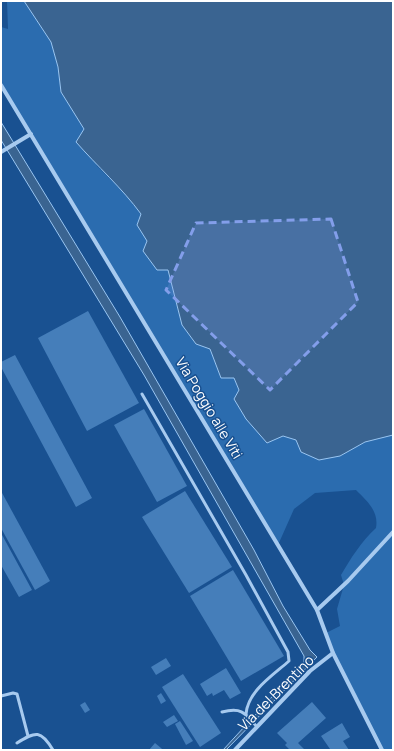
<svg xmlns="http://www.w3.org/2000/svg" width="394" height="751" font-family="Manrope,sans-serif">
<rect width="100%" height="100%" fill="#195191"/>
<!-- green -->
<path fill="#2b6caf" d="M7,1H24L51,42L58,67L61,92L84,129L97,166L128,196L142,214L137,225L168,270L182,325L196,344L210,349L221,378H234L239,390L283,436L296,440L301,452L340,456L365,442L393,435V750H382L333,653L326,633L340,626L337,609L344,585L341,575C351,558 361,542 376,528C379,511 367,501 356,490L315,493L294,509L278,545L1,85V27L8,29Z"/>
<!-- water -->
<g fill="#3a6491" stroke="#9ac6f2">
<path d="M24,1H393V435L365,442L340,456L319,460L301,452L296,440L283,436L267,443L246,419L234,399L239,390L234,378H221L210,349L196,344L182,325L168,270H157L143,251L147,241L137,225L141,214C122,188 97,166 76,142L84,129L61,92L58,67L51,42Z"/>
<path d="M1,122L120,317L254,550L283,606L310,650L317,657L226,750H223L304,662V656L144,375L1,140Z"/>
</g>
<!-- building -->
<g fill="#457eba">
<path d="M88,311L139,403L87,431L38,338Z"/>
<path d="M15,355L92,498L76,507L1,367V362Z"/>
<path d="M144,409L187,486L157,502L114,425Z"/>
<path d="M1,491L50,581L35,590L1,528Z"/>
<path d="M185,491L232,567L189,593L142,517Z"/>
<path d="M1,533L32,590L19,597L1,565Z"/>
<path d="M233,570L284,656L241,681L190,596Z"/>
<path d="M166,658L171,666L156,675L151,667Z"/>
<path d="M226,668L241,693L230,699L224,690L213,696L212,693L207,696L200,684Z"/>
<path d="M183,674L221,733L200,747L162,687Z"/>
<path d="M161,693L166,701L161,704L157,696Z"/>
<path d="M85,702L90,710L85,713L80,705Z"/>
<path d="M312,702L326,718L298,743L305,750H290L285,745L287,743L277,733Z"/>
<path d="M174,715L178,721L167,727L163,722Z"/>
<path d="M180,721L193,741L186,745L175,724Z"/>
<path d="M342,723L350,737L343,741L349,750H327L330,749L321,736Z"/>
<path d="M155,743L161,748L163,750H149Z"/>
</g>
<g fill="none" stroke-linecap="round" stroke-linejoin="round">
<!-- service -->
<g stroke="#a7caef" stroke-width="3">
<path d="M142,394L246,575L288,652L289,661C272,676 248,691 246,714"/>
<path d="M1,696L13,693L17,694L28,736"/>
<path d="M222,712C242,707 245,713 257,727"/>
<path d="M17,743C36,731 41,730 53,750"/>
</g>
<!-- minor -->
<g stroke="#a7caef" stroke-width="4">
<path d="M1,85L317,610L333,653L382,750"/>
<path d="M1,152L31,134"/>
<path d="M317,610L348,581L393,532"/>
<path d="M235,750L310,671L333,653"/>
</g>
</g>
<!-- marked area -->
<path fill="#839eea" fill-opacity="0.2" stroke="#839eea" stroke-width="3" stroke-dasharray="8 5" stroke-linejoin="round" d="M331,219L358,302L270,390L166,290L196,223Z"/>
<g text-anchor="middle" stroke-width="3" stroke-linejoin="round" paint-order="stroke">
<!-- street labels -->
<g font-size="14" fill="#fff" stroke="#195191">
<text transform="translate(209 408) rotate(59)" y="5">Via Poggio alle Viti</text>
<text transform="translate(276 693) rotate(-45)" y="5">Via del Brentino</text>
</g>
</g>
<!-- border -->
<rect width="394" height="751" fill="none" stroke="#ffffff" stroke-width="4"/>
</svg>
